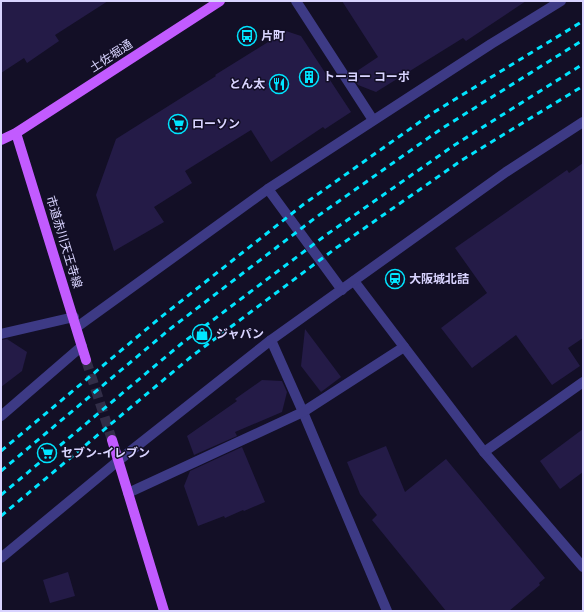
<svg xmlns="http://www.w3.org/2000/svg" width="584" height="612" font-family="Figtree,'Noto Sans JP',sans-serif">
<rect width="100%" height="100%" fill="#130f26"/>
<!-- building -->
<g fill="#241b47">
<path d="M1,1H108L55,35L59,41L27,63L24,58L1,73Z"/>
<path d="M342,1H526L466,41L463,38L376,92L358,85L351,75L378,57Z"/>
<path d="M286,31L301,36L351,112L325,129L323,127L271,162L251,130L185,171L192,183L154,207L164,222L114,251L96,195L116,139L216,76L215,75Z"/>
<path d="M583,163V338L568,348L580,366L552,385L516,335L472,368L441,328L487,293L455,248L567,170L569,173Z"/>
<path d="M305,329L341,377L321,392L301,366Z"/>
<path d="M7,339L27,352L22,371L1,387V340Z"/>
<path d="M262,380L282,381L287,392L282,412L235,432L237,436L194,455L187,436L237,401L235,399Z"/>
<path d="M583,429V472L560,489L540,461Z"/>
<path d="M386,446L405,492L446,459L545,578L539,583L540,585L509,611H446L372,520L377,515L360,494L347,462Z"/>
<path d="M242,447L265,502L244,511L243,510L225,518L224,516L198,526L184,486L190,471Z"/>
<path d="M68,572L75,596L50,603L43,580Z"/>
</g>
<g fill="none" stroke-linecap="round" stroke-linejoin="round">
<!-- major-tunnel -->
<path stroke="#312d47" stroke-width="10" stroke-dasharray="10 5" stroke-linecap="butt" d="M86,360L112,440"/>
<!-- minor -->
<g stroke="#3d3a85" stroke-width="10">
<path d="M296,1L373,120"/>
<path d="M268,189L342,290"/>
<path d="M354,281L484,452L583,567"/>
<path d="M77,327L268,189L491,44L561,1"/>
<path d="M1,334L74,317"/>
<path d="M271,340L303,412L387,611"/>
<path d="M1,416L82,346"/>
<path d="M484,452L583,382"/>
<path d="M128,493L303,412L404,347"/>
<path d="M1,558L118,461L271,340L506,172L583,122"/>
</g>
<!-- major -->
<g stroke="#c25bff" stroke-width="10">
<path d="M16,133L86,360"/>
<path d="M1,140L16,133L220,1"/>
<path d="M112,440L164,611"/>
</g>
<!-- rail -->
<g stroke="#00e5ff" stroke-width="3" stroke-dasharray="6 5" stroke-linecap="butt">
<path d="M1,451L161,317L304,204L431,114L583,21"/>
<path d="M1,471L170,329L315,218L441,129L583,40"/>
<path d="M1,495L181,344L326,235L453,146L583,64"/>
<path d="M1,516L192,356L336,248L462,160L583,86"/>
</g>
</g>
<!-- icons -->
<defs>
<g id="bus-ring" transform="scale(1)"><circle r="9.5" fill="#130f26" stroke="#00e5ff" stroke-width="1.5"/><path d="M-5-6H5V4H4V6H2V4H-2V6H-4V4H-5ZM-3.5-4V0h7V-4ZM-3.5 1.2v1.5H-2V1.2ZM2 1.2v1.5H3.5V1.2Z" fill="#00e5ff"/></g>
<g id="building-ring" transform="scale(1)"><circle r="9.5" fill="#130f26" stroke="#00e5ff" stroke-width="1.5"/><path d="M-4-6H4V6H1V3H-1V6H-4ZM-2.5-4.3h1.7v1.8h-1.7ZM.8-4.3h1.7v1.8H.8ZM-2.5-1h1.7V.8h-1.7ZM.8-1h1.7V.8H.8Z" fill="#00e5ff"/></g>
<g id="restaurant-ring" transform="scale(1)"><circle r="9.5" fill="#130f26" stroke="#00e5ff" stroke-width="1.5"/><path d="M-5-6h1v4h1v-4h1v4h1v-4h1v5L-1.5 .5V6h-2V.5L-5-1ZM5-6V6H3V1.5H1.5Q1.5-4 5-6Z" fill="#00e5ff"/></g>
<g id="supermarket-ring" transform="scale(1)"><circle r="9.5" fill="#130f26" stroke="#00e5ff" stroke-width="1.5"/><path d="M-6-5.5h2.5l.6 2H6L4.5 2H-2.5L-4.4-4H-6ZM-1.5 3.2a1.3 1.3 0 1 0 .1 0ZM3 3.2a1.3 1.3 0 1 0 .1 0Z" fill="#00e5ff"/></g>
<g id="station-ring" transform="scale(1)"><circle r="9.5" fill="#130f26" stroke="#00e5ff" stroke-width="1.5"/><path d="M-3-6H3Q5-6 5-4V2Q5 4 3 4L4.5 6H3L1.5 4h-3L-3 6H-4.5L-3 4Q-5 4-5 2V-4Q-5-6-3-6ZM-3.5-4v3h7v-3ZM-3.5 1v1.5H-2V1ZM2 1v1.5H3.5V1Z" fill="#00e5ff"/></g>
<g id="shop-ring" transform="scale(1)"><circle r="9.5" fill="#130f26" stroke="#00e5ff" stroke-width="1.5"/><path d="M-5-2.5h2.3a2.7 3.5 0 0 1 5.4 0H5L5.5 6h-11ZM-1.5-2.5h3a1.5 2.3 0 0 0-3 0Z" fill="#00e5ff"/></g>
</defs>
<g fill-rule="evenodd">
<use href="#bus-ring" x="247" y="36"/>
<use href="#building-ring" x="309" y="77"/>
<use href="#restaurant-ring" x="279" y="84"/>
<use href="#supermarket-ring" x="178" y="124"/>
<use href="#station-ring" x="395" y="279"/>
<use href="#shop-ring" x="202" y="334"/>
<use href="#supermarket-ring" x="47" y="453"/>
</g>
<g text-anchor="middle" stroke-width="3" stroke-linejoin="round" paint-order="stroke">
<!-- poi labels -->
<g font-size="12" font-weight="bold" fill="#d9d4ff" stroke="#130f26" text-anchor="start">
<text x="261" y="40">片町</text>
<text x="323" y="81">トーヨー コーポ</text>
<text x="265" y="88" text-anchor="end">とん太</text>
<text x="192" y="128">ローソン</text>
<text x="409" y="283">大阪城北詰</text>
<text x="216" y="338">ジャパン</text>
<text x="61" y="457">セブン-イレブン</text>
</g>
<!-- street labels -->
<g font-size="12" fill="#d9d4ff" stroke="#130f26">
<text transform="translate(111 56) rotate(-33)" y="4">土佐堀通</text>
<text transform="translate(64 242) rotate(73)" y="4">市道赤川天王寺線</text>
</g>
</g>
<!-- border -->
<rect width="584" height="612" fill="none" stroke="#d9d4ff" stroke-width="4"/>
</svg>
